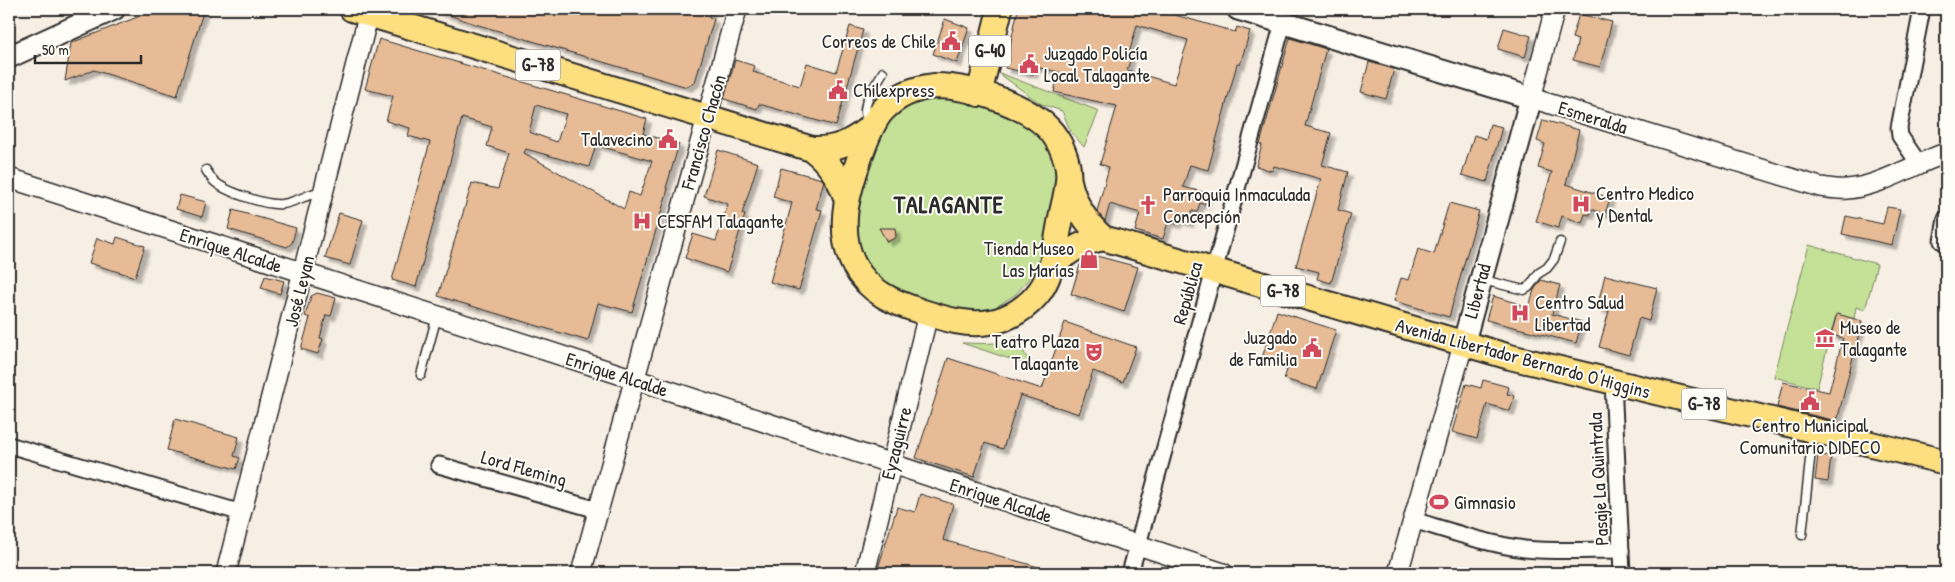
<svg xmlns="http://www.w3.org/2000/svg" width="1955" height="582" font-family="'Patrick Hand',sans-serif">
<defs>
<filter id="shadow"><feDropShadow dx="4.5" dy="4.5" stdDeviation="1" flood-color="#0004"/></filter>
</defs>
<rect width="100%" height="100%" fill="#f8efe4"/>
<filter id="ink" filterUnits="userSpaceOnUse"><feTurbulence type="fractalNoise" baseFrequency=".02" numOctaves="2"/><feDisplacementMap in="SourceGraphic" scale="10" xChannelSelector="R" yChannelSelector="G"/><feConvolveMatrix kernelMatrix="1 2 1 2 8 2 1 2 1" color-interpolation-filters="sRGB"/></filter>
<g filter="url(#ink)">
<!-- green -->
<g fill="#c5e198" stroke="#788662">
<path d="M997,72L1099,111L1084,147L1071,132L1062,111L1041,104Z"/>
<path d="M934,95L959,97L1026,122L1041,137L1051,152L1057,174V189L1041,259L1031,276L1016,294L996,307L980,312H957L906,299L871,275L854,244L855,199L869,150L893,114L912,99Z"/>
<path d="M1809,245L1877,264L1865,310L1856,307L1854,319L1836,314L1817,388L1774,377Z"/>
<path d="M1016,337L1031,366L962,343C981,343 999,346 1016,337Z"/>
</g>
<!-- building -->
<g fill="#e6bb96" stroke="#2b2b2b" fill-rule="evenodd" filter="url(#shadow)">
<path d="M158,9H204L177,96L94,70L65,81L71,43Z"/>
<path d="M436,9H711L709,17L714,19L695,82L687,87L475,24L435,10Z"/>
<path d="M1018,9H1154L1235,32L1237,27L1250,31L1240,65L1237,64L1208,170L1190,165L1183,187L1207,193L1205,204L1200,203L1197,212L1192,211L1189,223L1178,220L1177,224L1168,222L1163,239L1135,231L1140,213L1110,204L1105,221L1101,217L1097,211L1109,167L1100,164L1117,106L1054,92L1059,72L1035,67L1033,74L1005,68ZM1137,25L1188,40L1174,84L1127,70L1131,58L1128,57Z"/>
<path d="M1579,14L1612,22L1600,67L1573,60L1578,40L1572,38Z"/>
<path d="M945,19L969,28L957,63L933,54Z"/>
<path d="M850,26L863,30L836,126L759,104L757,109L724,99L735,60L755,66L753,72L800,86L807,63L836,72Z"/>
<path d="M1504,28L1531,36L1525,57L1498,49Z"/>
<path d="M1290,38L1326,49L1305,126L1331,133L1322,165L1348,172L1338,210L1351,214L1331,283L1317,279L1319,272L1296,266L1321,179L1274,166L1272,171L1256,166L1262,145L1260,144Z"/>
<path d="M379,39L647,119L643,134L679,144L666,188L668,189L632,312L598,303L588,341L438,296L472,183L498,189L509,153L487,146L492,127L462,118L416,287L392,280L430,142L408,136L410,128L386,121L393,96L365,89ZM536,105L566,114L557,142L529,132ZM596,145L652,161L640,196L629,192L624,209L524,153L526,149L589,167Z"/>
<path d="M1369,62L1394,69L1386,99L1361,92Z"/>
<path d="M1543,120L1579,130L1566,184L1610,198L1605,214L1591,209L1590,215L1585,214L1582,223L1562,216L1558,228L1536,221L1552,172L1538,168L1545,144L1537,141Z"/>
<path d="M1490,124L1502,127L1487,182L1462,175L1474,135L1486,139Z"/>
<path d="M718,150L758,163L742,214L745,215L727,272L685,258L693,234L716,241L728,204L704,196Z"/>
<path d="M781,168L822,179L824,181L816,209L822,210L799,290L770,282L792,203L773,197Z"/>
<path d="M180,195L206,202L202,217L176,209Z"/>
<path d="M1449,203L1479,211L1449,317L1394,301L1401,278L1409,280L1418,249L1434,254Z"/>
<path d="M1887,207L1900,209L1892,245L1842,234L1846,216L1883,224Z"/>
<path d="M233,210L296,228L292,243L287,247L228,229Z"/>
<path d="M339,213L363,220L350,265L325,258Z"/>
<path d="M879,228H895L896,237L887,242Z"/>
<path d="M117,237L145,246L135,277L89,263L97,238L115,244Z"/>
<path d="M1093,255L1138,267L1124,312L1071,294L1080,265Z"/>
<path d="M1605,275L1657,288L1649,321L1639,318L1629,355L1599,347L1609,311L1597,308Z"/>
<path d="M265,276L284,281L280,294L261,288Z"/>
<path d="M1541,280L1560,285L1552,314L1582,322L1576,343L1486,320L1493,296L1529,307L1534,290Z"/>
<path d="M317,293L336,298L331,316L326,315L320,338L323,339L318,354L301,349L310,318L305,316L311,296Z"/>
<path d="M1277,311L1336,330L1317,389L1284,379L1288,367L1262,358Z"/>
<path d="M1837,314L1862,321L1837,421L1777,407L1783,382L1829,392L1843,338L1831,335Z"/>
<path d="M1065,322L1136,347L1123,382L1093,371L1079,414L1020,395L1003,449L985,443L974,477L916,458L948,358L1042,389Z"/>
<path d="M1483,380L1509,387L1507,394L1514,396L1510,411L1487,404L1477,439L1452,432L1466,384L1481,388Z"/>
<path d="M175,419L239,437L234,456L240,458L236,469L167,450Z"/>
<path d="M1818,455L1831,456L1828,482L1815,480Z"/>
<path d="M920,494L953,504L943,540L1049,570V573H896L878,568L897,507L915,512Z"/>
</g>
<g fill="none" stroke-linecap="round" stroke-linejoin="round">
<!-- service casing -->
<g stroke="#2b2b2b" stroke-width="11">
<g id="service">
<path d="M870,124C856,108 875,87 883,72"/>
<path d="M206,170C208,173 210,177 213,180C223,191 266,206 282,204C294,203 308,194 322,191"/>
<path d="M1483,280L1524,290L1529,287L1539,273L1547,268L1554,259L1560,242"/>
<path d="M421,375L437,316"/>
<path d="M1802,535L1813,432"/>
</g>
</g>
<!-- minor casing -->
<g stroke="#2b2b2b" stroke-width="19">
<g id="minor">
<path d="M1919,164L1900,136L1899,128L1922,9"/>
<path d="M1942,241L1946,219"/>
<path d="M1613,382L1622,573"/>
<path d="M9,445L242,513"/>
<path d="M439,465L598,510"/>
<path d="M1413,520C1450,531 1487,544 1525,549C1556,552 1589,550 1621,550"/>
<path d="M1130,573L1283,23"/>
</g>
</g>
<!-- tertiary casing -->
<g stroke="#2b2b2b" stroke-width="22">
<g id="tertiary">
<path d="M1555,9L1531,98L1820,187C1829,188 1838,190 1847,189C1879,187 1916,163 1946,153"/>
<path d="M9,178L634,379L1223,573"/>
<path d="M226,573L370,9"/>
<path d="M581,573L737,9"/>
<path d="M865,573L928,314"/>
<path d="M1398,573L1463,345"/>
</g>
</g>
<!-- secondary casing -->
<g stroke="#2b2b2b" stroke-width="25">
<g id="secondary">
<path d="M1238,9L1531,98L1463,345"/>
<path d="M9,57L114,9"/>
</g>
</g>
<!-- primary casing -->
<g stroke="#2b2b2b" stroke-width="28">
<g id="primary">
<path d="M352,9L812,149C836,150 854,142 871,126"/>
<path d="M935,86C971,86 1037,107 1056,138C1064,150 1070,167 1068,181C1067,194 1063,206 1061,218C1056,242 1054,271 1040,291C1028,307 1010,319 990,322C967,326 945,319 923,312C895,303 869,293 854,265C846,250 844,233 845,217C846,194 867,128 882,111C896,96 915,88 935,86Z"/>
<path d="M979,94L1000,9"/>
<path d="M812,149C830,163 841,179 847,201"/>
<path d="M1069,181C1074,204 1085,222 1103,238L1510,357L1946,462"/>
<path d="M1050,269C1066,252 1081,243 1103,238"/>
</g>
</g>
<!-- service -->
<use href="#service" stroke="#fdfcf7" stroke-width="8"/>
<!-- minor -->
<use href="#minor" stroke="#fdfcf7" stroke-width="15"/>
<!-- tertiary -->
<use href="#tertiary" stroke="#fdfcf7" stroke-width="19"/>
<!-- secondary -->
<use href="#secondary" stroke="#fdfcf7" stroke-width="21"/>
<!-- primary -->
<use href="#primary" stroke="#fddf80" stroke-width="24"/>
</g>
</g>
<!-- icons -->
<defs>
<g id="civic-bare" transform="scale(1.5)"><path d="M-.6-6.5H3V-4.5H.6V-3L4-1V1h2V6H-6V1h2V-1L-.6-3ZM-1.2 2.5V6h2.4V2.5Z" fill="#d1495b" stroke="#fdfcf7" stroke-width="2.5" paint-order="stroke"/></g>
<g id="hospital-bare" transform="scale(1.5)"><path d="M-5-5h3v3.5h4V-5h3V5h-3V1.5h-4V5h-3Z" fill="#d1495b" stroke="#fdfcf7" stroke-width="2.5" paint-order="stroke"/></g>
<g id="church-bare" transform="scale(1.5)"><path d="M-1.2-6h2.4v3.5h3.3v2.4h-3.3V6h-2.4V-.1h-3.3v-2.4h3.3Z" fill="#d1495b" stroke="#fdfcf7" stroke-width="2.5" paint-order="stroke"/></g>
<g id="shop-bare" transform="scale(1.5)"><path d="M-5-2.5h2.3a2.7 3.5 0 0 1 5.4 0H5L5.5 6h-11ZM-1.5-2.5h3a1.5 2.3 0 0 0-3 0Z" fill="#d1495b" stroke="#fdfcf7" stroke-width="2.5" paint-order="stroke"/></g>
<g id="museum-bare" transform="scale(1.5)"><path d="M0-6L6-3V-2H-6V-3ZM-5-1h2V3h-2ZM-1-1h2V3h-2ZM3-1h2V3H3ZM-6 4H6V6H-6Z" fill="#d1495b" stroke="#fdfcf7" stroke-width="2.5" paint-order="stroke"/></g>
<g id="theatre-bare" transform="scale(1.5)"><path d="M-5-5.5Q0-4 5-5.5V0Q5 5 0 6Q-5 5-5 0ZM-3.3-2.5H-1v1.5H-3.3ZM1-2.5H3.3v1.5H1ZM-2.8 1Q0 5.5 2.8 1Z" fill="#d1495b" stroke="#fdfcf7" stroke-width="2.5" paint-order="stroke"/></g>
<g id="stadium-bare" transform="scale(1.5)"><path d="M0-5a6.5 5 0 1 0 0 10a6.5 5 0 1 0 0-10ZM-3.5-1.8h7v3.6h-7Z" fill="#d1495b" stroke="#fdfcf7" stroke-width="2.5" paint-order="stroke"/></g>
</defs>
<g fill-rule="evenodd">
<use href="#civic-bare" x="951" y="41"/>
<use href="#civic-bare" x="1029" y="64"/>
<use href="#civic-bare" x="838" y="90"/>
<use href="#civic-bare" x="668" y="139"/>
<use href="#hospital-bare" x="1581" y="204"/>
<use href="#church-bare" x="1148" y="205"/>
<use href="#hospital-bare" x="642" y="221"/>
<use href="#shop-bare" x="1089" y="259"/>
<use href="#hospital-bare" x="1520" y="313"/>
<use href="#museum-bare" x="1825" y="338"/>
<use href="#civic-bare" x="1312" y="348"/>
<use href="#theatre-bare" x="1094" y="352"/>
<use href="#civic-bare" x="1810" y="401"/>
<use href="#stadium-bare" x="1439" y="502"/>
</g>
<g text-anchor="middle" stroke-width="4" stroke-linejoin="round" paint-order="stroke">
<!-- shield labels -->
<g fill="#fdfcf7" stroke="#6a6a68" stroke-width="1">
<rect x="969" y="35.5" width="42" height="31" rx="4"/>
<rect x="515.5" y="49.5" width="45" height="31" rx="4"/>
<rect x="1260.5" y="275.5" width="45" height="31" rx="4"/>
<rect x="1681.5" y="388.5" width="45" height="31" rx="4"/>
</g>
<g font-size="18" font-weight="bold" fill="#2b2b2b">
<text x="990" y="57">G-40</text>
<text x="538" y="71">G-78</text>
<text x="1283" y="297">G-78</text>
<text x="1704" y="410">G-78</text>
</g>
<!-- poi labels -->
<g font-size="19" fill="#2b2b2b" stroke="#fdfcf7" text-anchor="start">
<text x="936" y="48" text-anchor="end">Correos de Chile</text>
<text x="1044" y="60">Juzgado Policía<tspan x="1044" dy="22">Local Talagante</tspan></text>
<text x="853" y="97">Chilexpress</text>
<text x="653" y="146" text-anchor="end">Talavecino</text>
<text x="1596" y="200">Centro Medico<tspan x="1596" dy="22">y Dental</tspan></text>
<text x="1163" y="201">Parroquia Inmaculada<tspan x="1163" dy="22">Concepción</tspan></text>
<text x="657" y="228">CESFAM Talagante</text>
<text x="1074" y="255" text-anchor="end">Tienda Museo<tspan x="1074" dy="22">Las Marías</tspan></text>
<text x="1535" y="309">Centro Salud<tspan x="1535" dy="22">Libertad</tspan></text>
<text x="1840" y="334">Museo de<tspan x="1840" dy="22">Talagante</tspan></text>
<text x="1297" y="344" text-anchor="end">Juzgado<tspan x="1297" dy="22">de Familia</tspan></text>
<text x="1079" y="348" text-anchor="end">Teatro Plaza<tspan x="1079" dy="22">Talagante</tspan></text>
<text x="1810" y="432" text-anchor="middle">Centro Municipal<tspan x="1810" dy="22">Comunitario DIDECO</tspan></text>
<text x="1454" y="509">Gimnasio</text>
</g>
<!-- street labels -->
<g font-size="19" fill="#2b2b2b" stroke="#fdfcf7">
<text transform="translate(1593 117) rotate(17)" y="7">Esmeralda</text>
<text transform="translate(703 132) rotate(-74)" y="7">Francisco Chacón</text>
<text transform="translate(231 250) rotate(18)" y="7">Enrique Alcalde</text>
<text transform="translate(299 291) rotate(-76)" y="7">José Leyan</text>
<text transform="translate(1477 291) rotate(-75)" y="7">Libertad</text>
<text transform="translate(1187 293) rotate(-74)" y="7">República</text>
<text transform="translate(1523 358) rotate(15)" y="7">Avenida Libertador Bernardo O'Higgins</text>
<text transform="translate(617 374) rotate(18)" y="7">Enrique Alcalde</text>
<text transform="translate(896 443) rotate(-76)" y="7">Eyzaguirre</text>
<text transform="translate(524 468) rotate(16)" y="7">Lord Fleming</text>
<text transform="translate(1598 479) rotate(-93)" y="7">Pasaje La Quintrala</text>
<text transform="translate(1001 500) rotate(18)" y="7">Enrique Alcalde</text>
</g>
<!-- district labels -->
<g font-size="24" font-weight="bold" letter-spacing="1" fill="#2b2b2b" stroke="#fdfcf7">
<text x="949" y="213">TALAGANTE</text>
</g>
</g>
<!-- margin -->
<rect width="1955" height="582" fill="none" stroke="#fdfcf7" stroke-width="30"/>
<rect x="15" y="15" width="1925" height="552" fill="none" stroke="#2b2b2b" stroke-width="2" filter="url(#ink)"/>
<!-- scale -->
<path d="M35 55v8h106v-8" fill="none" stroke="#2b2b2b" stroke-width="2.5"/>
<text x="42" y="55" font-size="15" fill="#2b2b2b" stroke="#fdfcf7" stroke-width="4" paint-order="stroke">50 m</text>
</svg>
